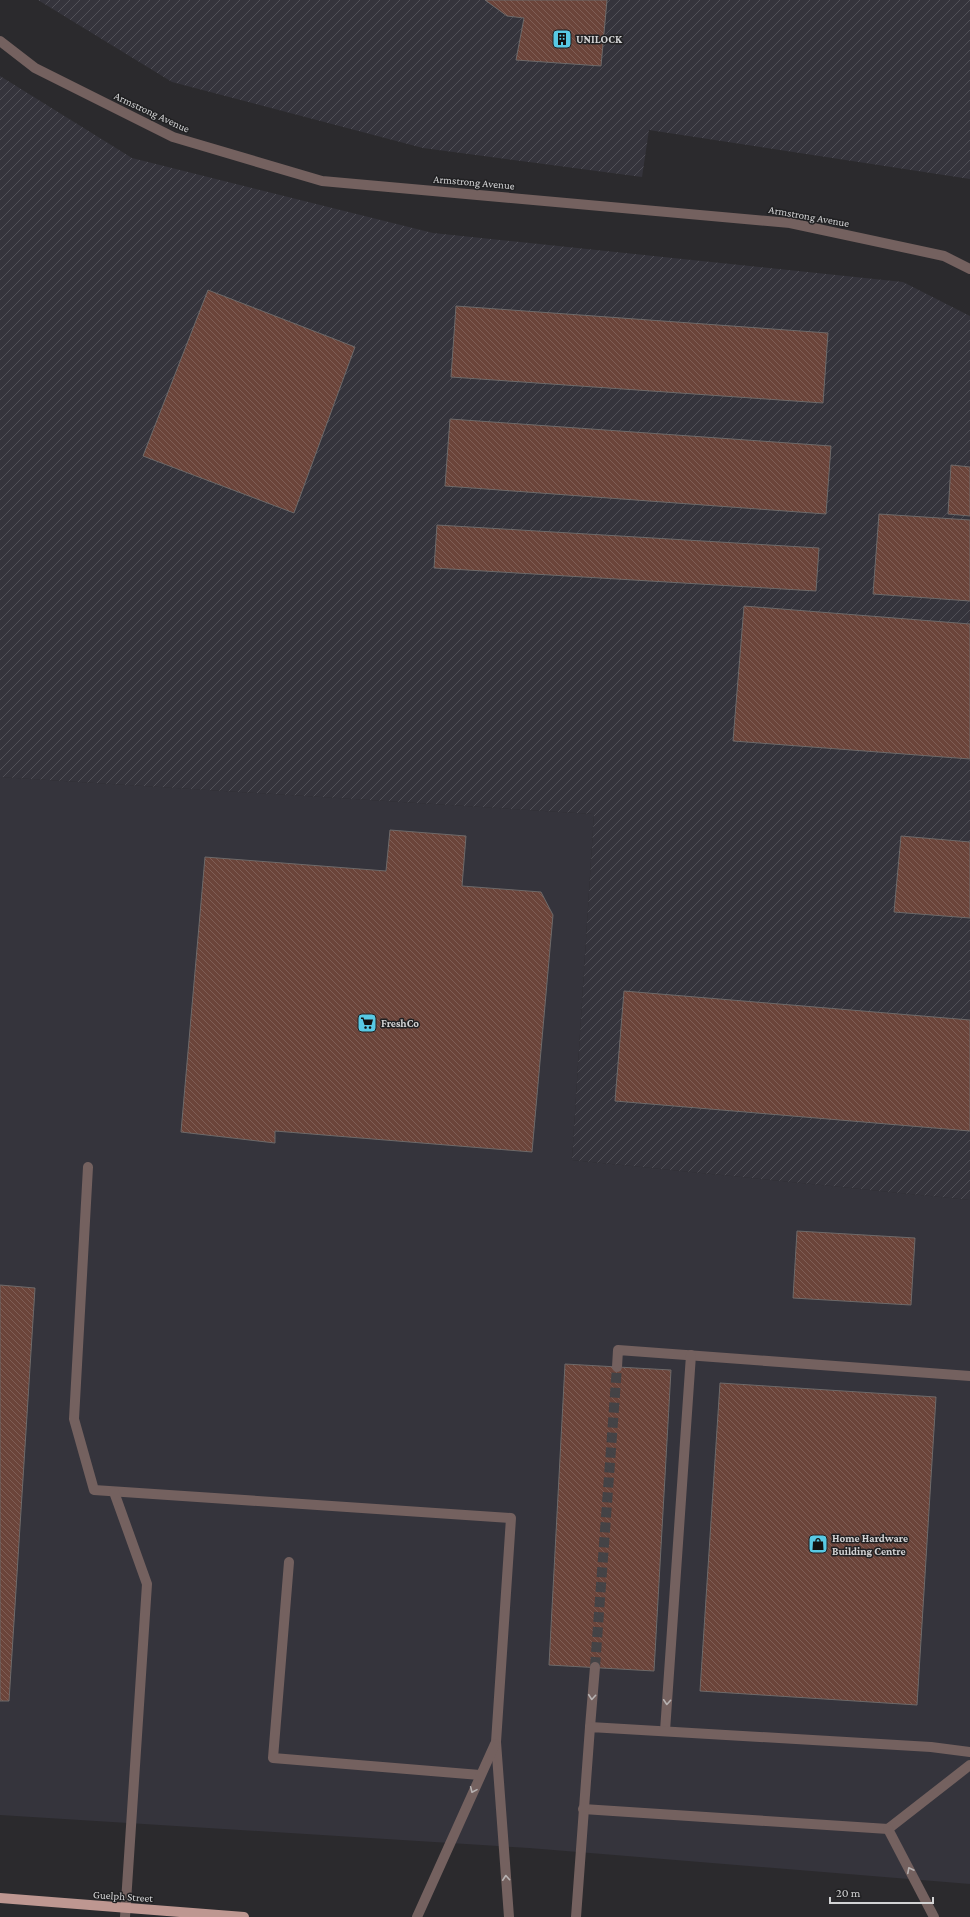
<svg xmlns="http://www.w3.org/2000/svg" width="970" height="1917" font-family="'Crimson Pro',serif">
<defs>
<pattern id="industrial-furrows" width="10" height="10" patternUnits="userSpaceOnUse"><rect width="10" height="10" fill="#35343c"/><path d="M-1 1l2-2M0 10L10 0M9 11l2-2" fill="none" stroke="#515057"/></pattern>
<pattern id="building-back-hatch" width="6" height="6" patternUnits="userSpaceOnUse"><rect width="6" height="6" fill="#6b443a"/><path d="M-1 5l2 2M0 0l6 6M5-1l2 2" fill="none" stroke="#7f5e56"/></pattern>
</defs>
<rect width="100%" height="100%" fill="#2b2a2d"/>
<!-- built -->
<path fill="#35343c" d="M0,777L594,814L572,1160L970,1200V1884L529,1848L0,1815Z"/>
<!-- industrial -->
<g fill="url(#industrial-furrows)">
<path d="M38,0H970V179L649,130L642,177L423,148L172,82Z"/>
<path d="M0,76L132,158L433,233L903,282L970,316V1200L572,1160L594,814L0,777Z"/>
</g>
<!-- building -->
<g fill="url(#building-back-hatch)" stroke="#6d6969">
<path d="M485,0H607L601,66L516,60L524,18L507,16Z"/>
<path d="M208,290L355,347L294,513L143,456Z"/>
<path d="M456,306L828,333L823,403L451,377Z"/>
<path d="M450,419L831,446L826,514L445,486Z"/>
<path d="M951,465L970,467V516L948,514Z"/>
<path d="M879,514L970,520V601L873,594Z"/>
<path d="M437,525L819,548L816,591L434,568Z"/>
<path d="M744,606L970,624V759L733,741Z"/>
<path d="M390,830L466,836L462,886L541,892L553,915L532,1152L275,1131V1143L181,1132L205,857L386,871Z"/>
<path d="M901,836L970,842V918L894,912Z"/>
<path d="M624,991L970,1020V1131L615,1101Z"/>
<path d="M797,1231L915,1238L911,1305L793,1298Z"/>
<path d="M0,1285L35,1288L9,1701H0Z"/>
<path d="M565,1364L671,1370L654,1671L549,1665Z"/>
<path d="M720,1383L936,1397L917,1705L700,1691Z"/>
</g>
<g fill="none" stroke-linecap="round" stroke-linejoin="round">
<!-- minor-tunnel -->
<path stroke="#444346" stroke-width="10" stroke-dasharray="10 5" stroke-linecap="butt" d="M595,1667L617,1367"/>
<!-- minor -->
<g stroke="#74615f" stroke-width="10">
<path d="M0,41L35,68L173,137L322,181L790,223L944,256L970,269"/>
<path d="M88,1167L74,1419L94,1490L511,1518L496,1742L509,1917"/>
<path d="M617,1367L618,1350L970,1376"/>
<path d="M114,1492L147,1584L125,1917"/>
<path d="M289,1562L273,1758L480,1775"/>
<path d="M590,1727L595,1667"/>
<path d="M665,1731L691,1355"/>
<path d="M583,1809L888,1829L970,1765"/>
<path d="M888,1829L934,1917"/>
<path d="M417,1917L495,1744"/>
<path d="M576,1917L590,1727L931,1747L970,1752"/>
</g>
<!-- major -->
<path stroke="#be9791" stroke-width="10" d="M0,1898L244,1917"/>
</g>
<!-- one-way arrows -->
<defs><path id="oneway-chevron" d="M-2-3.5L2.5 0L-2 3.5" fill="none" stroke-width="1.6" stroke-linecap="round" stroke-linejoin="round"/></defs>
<g stroke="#b6b1b1">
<use href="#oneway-chevron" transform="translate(592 1697) rotate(95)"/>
<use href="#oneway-chevron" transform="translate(667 1702) rotate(94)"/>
<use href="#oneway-chevron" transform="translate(473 1790) rotate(114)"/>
<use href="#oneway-chevron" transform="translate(910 1870) rotate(-117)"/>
<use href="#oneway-chevron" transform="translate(506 1878) rotate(-94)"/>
</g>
<!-- icons -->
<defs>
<g id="building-square" transform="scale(1)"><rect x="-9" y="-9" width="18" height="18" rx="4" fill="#58c9e4" stroke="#212123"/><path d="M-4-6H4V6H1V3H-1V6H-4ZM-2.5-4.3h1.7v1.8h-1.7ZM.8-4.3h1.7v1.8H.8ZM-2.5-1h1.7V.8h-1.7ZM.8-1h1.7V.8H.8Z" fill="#111"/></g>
<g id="supermarket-square" transform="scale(1)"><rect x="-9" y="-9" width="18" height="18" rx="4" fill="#58c9e4" stroke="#212123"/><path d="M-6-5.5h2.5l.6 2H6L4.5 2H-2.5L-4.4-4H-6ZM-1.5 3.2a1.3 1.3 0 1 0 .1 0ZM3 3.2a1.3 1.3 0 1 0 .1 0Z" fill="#111"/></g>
<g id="shop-square" transform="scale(1)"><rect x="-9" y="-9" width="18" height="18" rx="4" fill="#58c9e4" stroke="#212123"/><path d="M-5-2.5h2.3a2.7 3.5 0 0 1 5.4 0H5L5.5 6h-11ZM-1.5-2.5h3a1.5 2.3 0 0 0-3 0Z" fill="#111"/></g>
</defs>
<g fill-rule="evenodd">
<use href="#building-square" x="562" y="39"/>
<use href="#supermarket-square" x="367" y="1023"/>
<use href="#shop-square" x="818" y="1544"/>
</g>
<g text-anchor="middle" stroke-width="3" stroke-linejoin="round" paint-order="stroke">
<!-- poi labels -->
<g font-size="11" font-weight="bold" fill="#d3d3d4" stroke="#212123" text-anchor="start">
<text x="576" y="43">UNILOCK</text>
<text x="381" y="1027">FreshCo</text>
<text x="832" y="1542">Home Hardware<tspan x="832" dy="13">Building Centre</tspan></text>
</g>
<!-- street labels -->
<g font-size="11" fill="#d3d3d4" stroke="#212123">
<text transform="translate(152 112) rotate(25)" y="4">Armstrong Avenue</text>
<text transform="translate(474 182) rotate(5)" y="4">Armstrong Avenue</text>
<text transform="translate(809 216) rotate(10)" y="4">Armstrong Avenue</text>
<text transform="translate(123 1896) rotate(4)" y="4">Guelph Street</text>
</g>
</g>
<!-- scale -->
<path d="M830 1897v6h103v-6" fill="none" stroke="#d3d3d4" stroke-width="2"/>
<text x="836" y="1897" font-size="12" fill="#d3d3d4" stroke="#212123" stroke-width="3" paint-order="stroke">20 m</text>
</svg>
